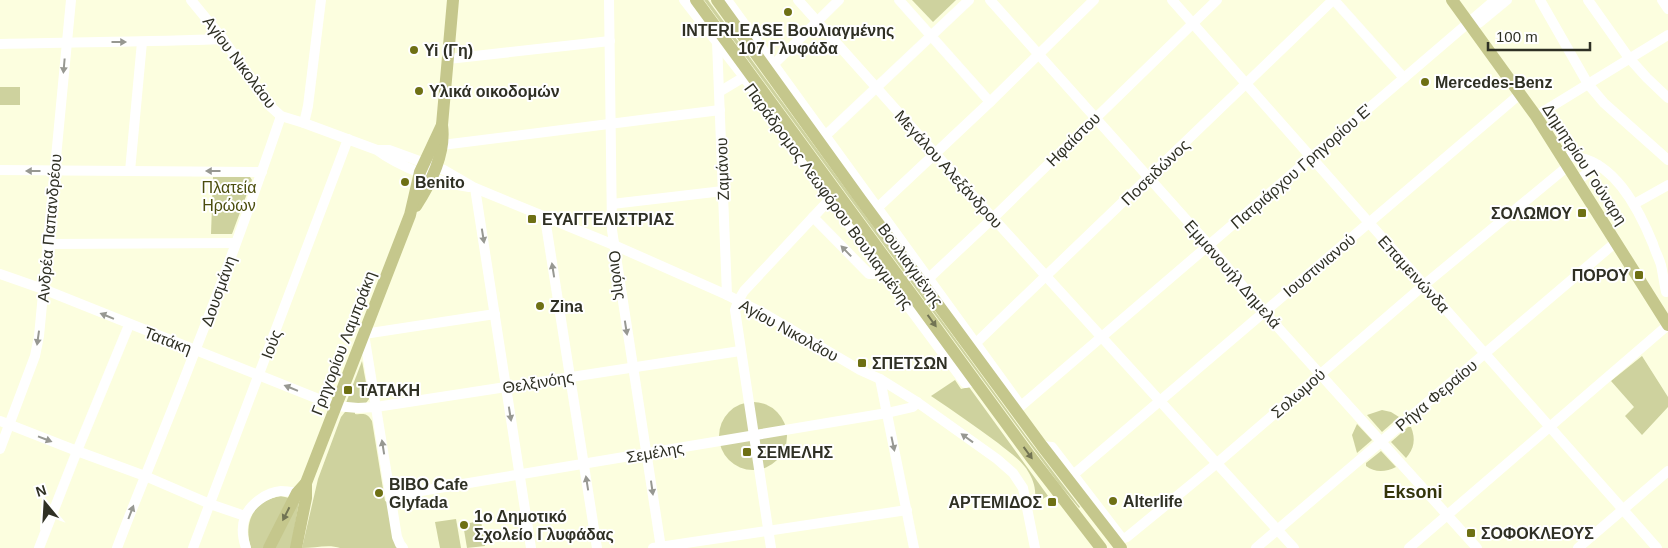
<svg xmlns="http://www.w3.org/2000/svg" width="1668" height="548" font-family="Helvetica,sans-serif">
<rect width="100%" height="100%" fill="#fcfedf"/>
<!-- green -->
<g fill="#ced29e">
<path d="M704,0H708L1026,436L1080,507L1079,508L1059,484Z"/>
<path d="M912,0H956L933,22Z"/>
<rect x="0" y="87" width="20" height="18"/>
<path d="M213,177H250L252,180L232,234H211Z"/>
<path d="M1642,356L1668,397V407L1642,435L1625,416L1634,407L1611,381Z"/>
<path d="M362,361L369,399L366,403H346Z"/>
<path d="M955,380L961,389L969,387L1048,496L1035,503C1036,492 1035,483 1029,473C1023,461 1009,452 998,443C976,427 954,411 931,396Z"/>
<circle cx="753" cy="436" r="34"/>
<path d="M1382,410L1391,412L1399,417L1382,432L1367,415Z"/>
<path d="M345,412H355V414C362,415 366,411 372,421L385,501L387,502L400,548H340C329,544 315,548 302,548L318,479L341,417Z"/>
<path d="M1357,424L1372,440L1357,453L1352,435Z"/>
<path d="M1408,427H1411C1416,439 1414,449 1406,458L1391,442Z"/>
<path d="M1381,451L1396,467C1386,472 1375,473 1366,466V463Z"/>
<path d="M281,496L289,498L263,548H251C243,523 253,500 281,496Z"/>
<path d="M300,496L291,548H275Z"/>
<path d="M456,519L461,548H440L435,522Z"/>
<path d="M481,521L485,546L467,548L463,524Z"/>
</g>
<g fill="none" stroke-linecap="round" stroke-linejoin="round">
<!-- minor -->
<g stroke="#fff" stroke-width="10">
<path d="M191,0L223,39L271,107L281,116L304,123L377,150C398,166 443,184 469,187"/>
<path d="M609,0L612,230L661,548"/>
<path d="M684,0L744,77L879,267L965,383L977,381"/>
<path d="M727,0L1021,406L1495,0"/>
<path d="M798,0L993,218L1294,548"/>
<path d="M899,0L990,102"/>
<path d="M990,0L1209,245L1264,312L1477,548"/>
<path d="M1172,0L1657,548"/>
<path d="M1334,0L1404,78"/>
<path d="M1540,0L1588,84L1604,103L1668,160"/>
<path d="M1588,0L1629,58L1647,78L1668,98"/>
<path d="M1662,0L1668,9"/>
<path d="M1479,23L1507,0"/>
<path d="M717,42L727,295"/>
<path d="M0,44C74,42 148,42 223,39"/>
<path d="M448,59L610,41"/>
<path d="M774,64L839,0"/>
<path d="M719,92L744,77"/>
<path d="M1536,116L1668,35"/>
<path d="M304,123L308,106L321,0"/>
<path d="M826,135L969,0"/>
<path d="M442,145L720,110"/>
<path d="M377,150H389L444,170L475,188L614,245L727,295L765,314L860,370L880,379L917,402L997,459L1013,473L1023,488L1035,548"/>
<path d="M1562,158C1570,155 1577,157 1585,159C1619,170 1640,212 1653,244C1655,251 1659,258 1661,265C1663,274 1664,283 1666,292"/>
<path d="M0,170L262,172"/>
<path d="M130,171L142,42"/>
<path d="M1577,181L1598,165"/>
<path d="M475,188L531,548"/>
<path d="M612,204L723,191"/>
<path d="M1634,204L1668,185"/>
<path d="M873,212L990,102L1094,0"/>
<path d="M813,217L869,274H874L879,267"/>
<path d="M545,218L597,548"/>
<path d="M47,244L235,243"/>
<path d="M0,274L43,289L336,406L358,408L376,407L740,351"/>
<path d="M929,278L993,218L1217,0"/>
<path d="M976,343L1333,0"/>
<path d="M880,379L914,548"/>
<path d="M0,421L77,451L145,476L210,504L245,516"/>
<path d="M1042,446L1052,447L1121,537L1124,538L1127,537L1216,464L1424,285L1568,166"/>
<path d="M0,449L35,356L39,336L71,0"/>
<path d="M1073,475L1520,94"/>
<path d="M391,496L887,413L913,407L917,402"/>
<path d="M39,548L77,451L129,325"/>
<path d="M117,548C142,482 170,417 195,351C226,273 254,195 281,116"/>
<path d="M193,548L348,139"/>
<path d="M246,548C243,539 241,527 245,517C250,504 267,492 281,491C286,491 292,492 297,493"/>
<path d="M403,548L400,544L397,537L364,334L495,314"/>
<path d="M653,548L907,510"/>
<path d="M771,548L735,310L738,301L744,291L831,198"/>
<path d="M1256,548L1616,242"/>
<path d="M1409,548L1668,325"/>
<path d="M1578,548L1668,471"/>
</g>
<!-- major -->
<g stroke="#c5c78c" stroke-width="12">
<path d="M696,0L1030,456L1101,548"/>
<path d="M717,0L861,200L1042,446L1121,548"/>
<path d="M1452,0L1536,116L1668,325"/>
<path d="M416,206C431,183 446,153 442,125L453,0"/>
<path d="M269,548L297,493L306,483"/>
<path d="M296,548L306,498V483L410,215L420,172L442,125"/>
</g>
</g>
<!-- one-way arrows -->
<defs><path id="oneway-solid" d="M-6-.8H1V-3.2L6.5 0L1 3.2V.8H-6Z" transform="scale(1.25)"/></defs>
<g fill="#979892">
<use href="#oneway-solid" transform="translate(119 42)"/>
<use href="#oneway-solid" transform="translate(64 66) rotate(95)"/>
<use href="#oneway-solid" transform="translate(33 171) rotate(-180)"/>
<use href="#oneway-solid" transform="translate(213 171) rotate(-180)"/>
<use href="#oneway-solid" transform="translate(483 236) rotate(81)"/>
<use href="#oneway-solid" transform="translate(846 251) rotate(-134)"/>
<use href="#oneway-solid" transform="translate(553 270) rotate(-99)"/>
<use href="#oneway-solid" transform="translate(107 316) rotate(-158)"/>
<use href="#oneway-solid" transform="translate(626 328) rotate(81)"/>
<use href="#oneway-solid" transform="translate(38 338) rotate(98)"/>
<use href="#oneway-solid" transform="translate(291 388) rotate(-158)"/>
<use href="#oneway-solid" transform="translate(510 414) rotate(81)"/>
<use href="#oneway-solid" transform="translate(967 438) rotate(-144)"/>
<use href="#oneway-solid" transform="translate(45 439) rotate(21)"/>
<use href="#oneway-solid" transform="translate(893 444) rotate(78)"/>
<use href="#oneway-solid" transform="translate(383 447) rotate(-99)"/>
<use href="#oneway-solid" transform="translate(587 483) rotate(-99)"/>
<use href="#oneway-solid" transform="translate(652 488) rotate(82)"/>
<use href="#oneway-solid" transform="translate(131 512) rotate(-69)"/>
</g>
<g fill="#727453">
<use href="#oneway-solid" transform="translate(932 321) rotate(54)"/>
<use href="#oneway-solid" transform="translate(1028 453) rotate(54)"/>
<use href="#oneway-solid" transform="translate(286 514) rotate(117)"/>
</g>
<!-- markers -->
<g fill="#6e7014" stroke="#fff" stroke-width="2">
<circle cx="788" cy="12" r="5"/>
<circle cx="414" cy="50" r="5"/>
<circle cx="1425" cy="82" r="5"/>
<circle cx="419" cy="91" r="5"/>
<circle cx="405" cy="182" r="5"/>
<rect x="1577" y="208" width="10" height="10" rx="2.5"/>
<rect x="527" y="214" width="10" height="10" rx="2.5"/>
<rect x="1634" y="270" width="10" height="10" rx="2.5"/>
<circle cx="540" cy="306" r="5"/>
<rect x="857" y="358" width="10" height="10" rx="2.5"/>
<rect x="343" y="385" width="10" height="10" rx="2.5"/>
<rect x="742" y="447" width="10" height="10" rx="2.5"/>
<circle cx="379" cy="493" r="5"/>
<circle cx="1113" cy="501" r="5"/>
<rect x="1047" y="497" width="10" height="10" rx="2.5"/>
<circle cx="464" cy="525" r="5"/>
<rect x="1466" y="528" width="10" height="10" rx="2.5"/>
</g>
<g text-anchor="middle" stroke-width="4" stroke-linejoin="round" paint-order="stroke">
<!-- poi labels -->
<g font-size="16" font-weight="bold" fill="#2f3024" stroke="#fff" text-anchor="start">
<text x="788" y="36" text-anchor="middle">INTERLEASE Βουλιαγμένης<tspan x="788" dy="18">107 Γλυφάδα</tspan></text>
<text x="424" y="56">Yi (Γη)</text>
<text x="1435" y="88">Mercedes-Benz</text>
<text x="429" y="97">Υλικά οικοδομών</text>
<text x="415" y="188">Benito</text>
<text x="1572" y="219" text-anchor="end">ΣΟΛΩΜΟΥ</text>
<text x="542" y="225">ΕΥΑΓΓΕΛΙΣΤΡΙΑΣ</text>
<text x="1629" y="281" text-anchor="end">ΠΟΡΟΥ</text>
<text x="550" y="312">Zina</text>
<text x="872" y="369">ΣΠΕΤΣΩΝ</text>
<text x="358" y="396">ΤΑΤΑΚΗ</text>
<text x="757" y="458">ΣΕΜΕΛΗΣ</text>
<text x="389" y="490">BIBO Cafe<tspan x="389" dy="18">Glyfada</tspan></text>
<text x="1123" y="507">Alterlife</text>
<text x="1042" y="508" text-anchor="end">ΑΡΤΕΜΙΔΟΣ</text>
<text x="474" y="522">1ο Δημοτικό<tspan x="474" dy="18">Σχολείο Γλυφάδας</tspan></text>
<text x="1481" y="539">ΣΟΦΟΚΛΕΟΥΣ</text>
</g>
<!-- street labels -->
<g font-size="16" fill="#2f3024" stroke="#fff">
<text transform="translate(240 62) rotate(53)" y="6">Αγίου Νικολάου</text>
<text transform="translate(1073 139) rotate(-45)" y="6">Ηφαίστου</text>
<text transform="translate(1585 164) rotate(57)" y="6">Δημητρίου Γούναρη</text>
<text transform="translate(1301 166) rotate(-41)" y="6">Πατριάρχου Γρηγορίου E'</text>
<text transform="translate(722 169) rotate(-92)" y="6">Ζαμάνου</text>
<text transform="translate(949 169) rotate(48)" y="6">Μεγάλου Αλεξάνδρου</text>
<text transform="translate(1155 172) rotate(-44)" y="6">Ποσειδώνος</text>
<text transform="translate(829 196) rotate(54)" y="6">Παράδρομος Λεωφόρου Βουλιαγμένης</text>
<text transform="translate(49 228) rotate(-85)" y="6">Ανδρέα Παπανδρέου</text>
<text transform="translate(911 265) rotate(54)" y="6">Βουλιαγμένης</text>
<text transform="translate(1319 265) rotate(-40)" y="6">Ιουστινιανού</text>
<text transform="translate(1233 274) rotate(49)" y="6">Εμμανουήλ Δημελά</text>
<text transform="translate(1414 274) rotate(48)" y="6">Επαμεινώνδα</text>
<text transform="translate(618 275) rotate(82)" y="6">Οινόης</text>
<text transform="translate(218 291) rotate(-70)" y="6">Δουσμάνη</text>
<text transform="translate(789 330) rotate(29)" y="6">Αγίου Νικολάου</text>
<text transform="translate(168 340) rotate(21)" y="6">Τατάκη</text>
<text transform="translate(343 343) rotate(-69)" y="6">Γρηγορίου Λαμπράκη</text>
<text transform="translate(271 344) rotate(-69)" y="6">Ιούς</text>
<text transform="translate(538 382) rotate(-9)" y="6">Θελξινόης</text>
<text transform="translate(1298 393) rotate(-41)" y="6">Σολωμού</text>
<text transform="translate(1436 395) rotate(-40)" y="6">Ρήγα Φεραίου</text>
<text transform="translate(655 452) rotate(-10)" y="6">Σεμέλης</text>
</g>
<!-- park labels -->
<g font-size="16" fill="#4b4d0d" stroke="#fff">
<text x="229" y="193">Πλατεία<tspan x="229" dy="18">Ηρώων</tspan></text>
</g>
<!-- neighbourhood labels -->
<g font-size="18" font-weight="bold" fill="#34350b" stroke="#fff">
<text x="1413" y="498">Eksoni</text>
</g>
</g>
<!-- north arrow -->
<g transform="translate(45 503) rotate(342)" stroke="#ffffff" stroke-width="4" paint-order="stroke">
<path d="M0-4L9 19L0 12L-9 19Z" fill="#2f3024"/>
<text y="-8" font-size="14" font-weight="bold" text-anchor="middle" fill="#2f3024">N</text>
</g>
<!-- scale -->
<path d="M1488 42v8h102v-8" fill="none" stroke="#2f3024" stroke-width="2.5"/>
<text x="1496" y="42" font-size="15" fill="#2f3024" stroke="#ffffff" stroke-width="4" paint-order="stroke">100 m</text>
</svg>
